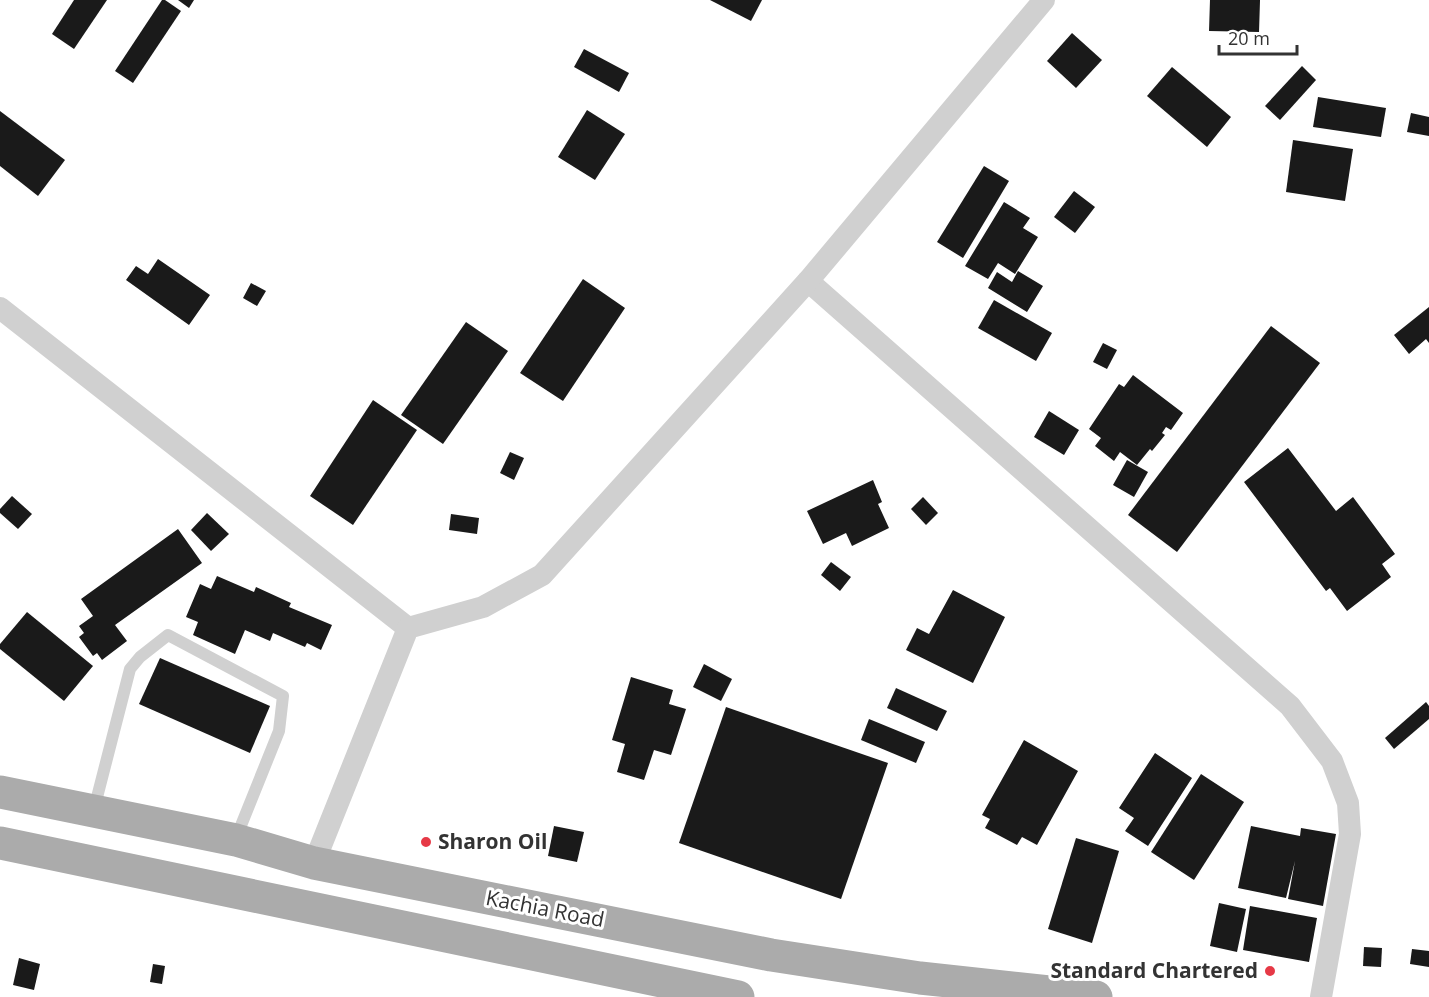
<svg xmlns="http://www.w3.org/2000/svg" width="1429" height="997" font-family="'Open Sans',sans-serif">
<rect width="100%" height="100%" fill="#fff"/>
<!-- building -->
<g fill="#1a1a1a">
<path d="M74,0H107L74,49L52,34Z"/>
<path d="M162,0H165L181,11L133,83L115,71Z"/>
<path d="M178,0H194L189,8Z"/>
<path d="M710,0H762L751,21Z"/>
<path d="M1210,0H1260L1259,32L1209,31Z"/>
<path d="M1072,33L1102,60L1076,88L1047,61Z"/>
<path d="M584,49L629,73L619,92L574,67Z"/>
<path d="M1302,66L1316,80L1280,120L1265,106Z"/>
<path d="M1172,67L1231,117L1207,147L1147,96Z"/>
<path d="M1318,97L1386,108L1381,137L1313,127Z"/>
<path d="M587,110L625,134L595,180L558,157Z"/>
<path d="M0,111L65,160L38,196L0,166Z"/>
<path d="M1411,113L1429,117V136L1407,132Z"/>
<path d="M1293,140L1353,149L1345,201L1286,192Z"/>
<path d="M984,166L1009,181L963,258L937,242Z"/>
<path d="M1074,191L1095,207L1075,233L1054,217Z"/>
<path d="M1004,202L1030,218L1023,228L1038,237L1015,274L998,263L988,279L965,266Z"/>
<path d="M158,259L210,295L189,325L126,280L136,266L148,274Z"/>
<path d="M1018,271L1043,286L1027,312L988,288L997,272L1012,282Z"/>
<path d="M583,279L625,308L563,401L520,373Z"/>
<path d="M251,283L266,291L257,306L243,298Z"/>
<path d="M994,300L1052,333L1036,361L978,328Z"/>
<path d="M1429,307V343L1426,339L1409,354L1394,335Z"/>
<path d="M466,322L508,351L443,444L401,415Z"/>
<path d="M1271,326L1320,363L1177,552L1128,515Z"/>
<path d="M1103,343L1117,350L1107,369L1093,362Z"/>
<path d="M1133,375L1183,413L1171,430L1166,427L1162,433L1165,435L1152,451L1150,449L1137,465L1120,452L1114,461L1095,446L1101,438L1089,429L1119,384L1124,387Z"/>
<path d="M373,400L417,430L353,525L310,496Z"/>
<path d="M1049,411L1079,430L1064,455L1034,437Z"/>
<path d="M1288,448L1336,511L1353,497L1395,554L1382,564L1391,577L1347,611L1330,588L1326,591L1244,482Z"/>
<path d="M510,452L524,458L514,480L500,473Z"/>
<path d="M1127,460L1148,472L1134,497L1113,485Z"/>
<path d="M873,480L882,502L878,504L889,528L852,546L846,533L823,544L807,511Z"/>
<path d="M12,496L32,514L18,529L0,513V509Z"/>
<path d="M923,497L938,513L926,525L911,509Z"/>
<path d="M207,513L229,534L211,551L191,530Z"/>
<path d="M451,514L479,518L477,534L449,530Z"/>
<path d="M178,529L202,563L115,625L127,641L102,660L97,653L93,656L79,637L84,633L79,626L93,616L81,599Z"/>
<path d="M831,562L851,577L840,591L821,575Z"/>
<path d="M217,576L254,592L256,587L291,603L289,607L332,625L321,650L307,643L305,647L273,633L270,641L245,630L235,654L193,635L198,622L186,617L200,584L211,589Z"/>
<path d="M953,590L1005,617L973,683L906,650L917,628L929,634Z"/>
<path d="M27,612L93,666L64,701L0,649V644Z"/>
<path d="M160,658L270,706L250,753L139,704Z"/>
<path d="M704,664L732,679L721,701L693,687Z"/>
<path d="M631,677L673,690L669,704L686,709L671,755L654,750L644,780L617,772L625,744L612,740Z"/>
<path d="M896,688L947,711L937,731L887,708Z"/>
<path d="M1426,702L1429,706V719L1394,749L1385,738Z"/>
<path d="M726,707L888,763L841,899L679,843Z"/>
<path d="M869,719L925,742L916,763L861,740Z"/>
<path d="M1024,740L1078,771L1037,845L1022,837L1017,845L985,828L990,819L982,815Z"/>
<path d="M1155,753L1192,778L1148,846L1125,831L1134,818L1119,808Z"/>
<path d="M1201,774L1244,802L1194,880L1151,852Z"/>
<path d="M554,826L584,832L577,862L548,856Z"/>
<path d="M1251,826L1300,836L1301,828L1336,834L1323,906L1288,899L1295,861L1286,898L1238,888Z"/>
<path d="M1076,838L1119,851L1092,943L1048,929Z"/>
<path d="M1219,903L1246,909L1237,952L1210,946Z"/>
<path d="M1250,906L1317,918L1309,962L1243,950Z"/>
<path d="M1364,947L1382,948L1381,967L1363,966Z"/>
<path d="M1412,949L1429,951V967L1410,964Z"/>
<path d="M19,958L40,964L34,990L13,985Z"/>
<path d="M153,964L165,966L162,984L150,982Z"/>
</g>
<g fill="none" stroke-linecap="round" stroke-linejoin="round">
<!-- service -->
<path stroke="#d0d0d0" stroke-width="12" d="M94,809L130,669L140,657L168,635L283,696L279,731L236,838"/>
<!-- minor -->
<g stroke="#d0d0d0" stroke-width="22">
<path d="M808,281L1290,706L1332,761L1348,803L1350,834L1321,997"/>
<path d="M0,308L408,628"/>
<path d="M314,863L408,628L483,607L542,575L808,281L1044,0"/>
</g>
<!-- primary -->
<g stroke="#ababab" stroke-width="33">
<path d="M0,792L236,840L314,863L771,955L920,978L1096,997"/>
<path d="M0,843L738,997"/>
</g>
</g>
<!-- markers -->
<g fill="#e63946" stroke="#fff" stroke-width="2">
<circle cx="426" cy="842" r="6"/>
<circle cx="1270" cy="971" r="6"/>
</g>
<g text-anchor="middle" stroke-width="6" stroke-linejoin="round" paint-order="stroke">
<!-- poi labels -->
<g font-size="21" font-weight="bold" fill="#333" stroke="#fff" text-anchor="start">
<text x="438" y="849">Sharon Oil</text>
<text x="1258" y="978" text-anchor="end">Standard Chartered</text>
</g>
<!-- street labels -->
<g font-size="21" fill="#333" stroke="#fff">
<text transform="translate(545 909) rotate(11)" y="7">Kachia Road</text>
</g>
</g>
<!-- scale -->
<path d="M1219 45v9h78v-9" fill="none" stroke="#333333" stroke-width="3"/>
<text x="1228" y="45" font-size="18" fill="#333333" stroke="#ffffff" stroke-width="4.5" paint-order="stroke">20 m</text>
</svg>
